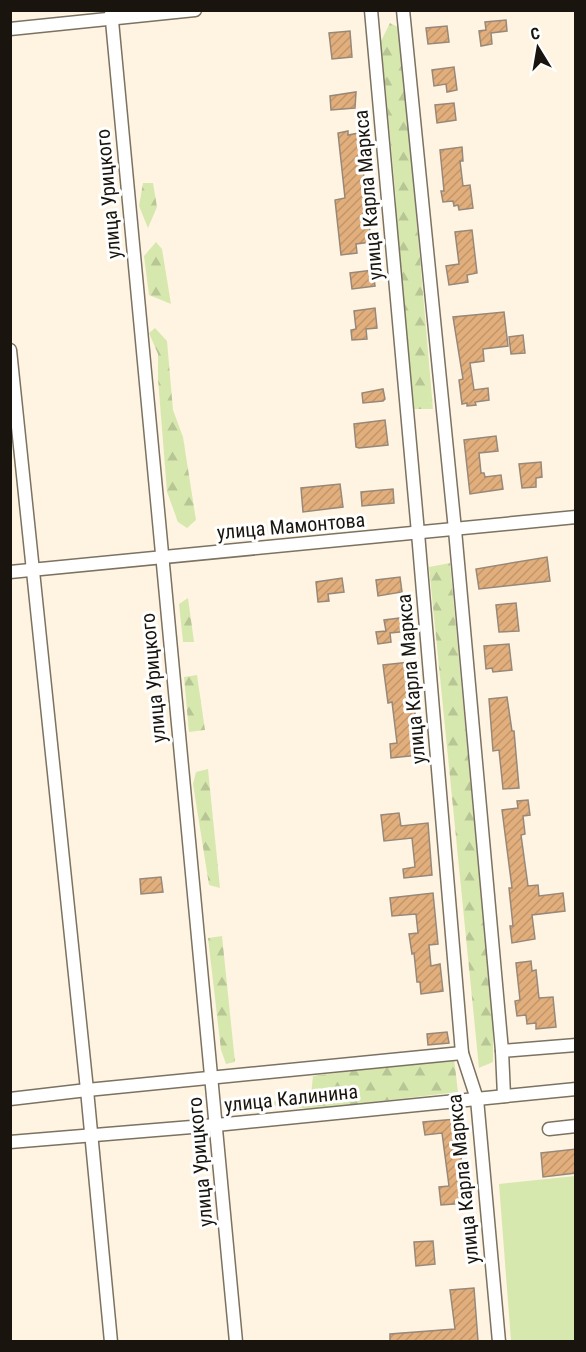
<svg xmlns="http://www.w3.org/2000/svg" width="586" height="1352" font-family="'Roboto Condensed',sans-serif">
<defs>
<pattern id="forest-firs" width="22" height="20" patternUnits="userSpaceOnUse" patternTransform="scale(1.5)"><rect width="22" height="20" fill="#d7e8af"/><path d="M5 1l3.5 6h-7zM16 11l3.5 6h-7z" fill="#b8c695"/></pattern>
<pattern id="building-hatch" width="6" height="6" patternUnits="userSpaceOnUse" patternTransform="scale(1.5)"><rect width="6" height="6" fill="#e2af7c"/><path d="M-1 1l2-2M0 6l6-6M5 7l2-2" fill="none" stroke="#c1966a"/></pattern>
</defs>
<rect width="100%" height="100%" fill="#fff4e1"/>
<!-- forest -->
<g fill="url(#forest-firs)">
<path d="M390,23L400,28L433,409H414L396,264V200L381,41Z"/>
<path d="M143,183H153L157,207L148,228L139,206Z"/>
<path d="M156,242L162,249L171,304L149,295L144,256Z"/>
<path d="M155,328L167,341L173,410L183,437L196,520L187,528L178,522L167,492L158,379V354L149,333Z"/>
<path d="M450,563L493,1025V1062L479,1068L429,567Z"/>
<path d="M188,598L194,642H183L179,604Z"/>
<path d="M197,675L205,730L189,732L184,677Z"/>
<path d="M208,769L220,888L209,885L193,784L196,772Z"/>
<path d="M222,936L235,1062L226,1064L221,1050L208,938Z"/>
<path d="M454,1058L458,1092L315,1109L258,1104L311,1095L313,1076Z"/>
</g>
<!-- pitch -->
<path fill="#d7e8af" d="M575,1176V1341H511L499,1184Z"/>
<!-- building -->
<g fill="url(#building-hatch)" stroke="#97887a" stroke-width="1.5">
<path d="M506,20L507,31L491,33L492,44L481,46L479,31L486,30L485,22Z"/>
<path d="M447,26L449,42L428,44L426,28Z"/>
<path d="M350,31L352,57L332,59L329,33Z"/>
<path d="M454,67L457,90L447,92L446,84L434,86L432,70Z"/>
<path d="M356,92L355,108L331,110L330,96Z"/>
<path d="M454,103L456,120L437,123L435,105Z"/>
<path d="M348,131V135L359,133L371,242L356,244L357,253L341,255L335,200L345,198L338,133Z"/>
<path d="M462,147L463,161H460L463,186L470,185L473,208L459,210L458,205L454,206L453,201L443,202L441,191H444L440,150Z"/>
<path d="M472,230L477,273L467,275L468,282L449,285L446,266L459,264L455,232Z"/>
<path d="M373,270L375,286L352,289L350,273Z"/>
<path d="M375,308L377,328L366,329L367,339L352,340L351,330L356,329L354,311Z"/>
<path d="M504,312L508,346L483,349L484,361L470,363L474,390L488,388L489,400L475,402L476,405L467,406V403L462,404L459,380L463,379L453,317Z"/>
<path d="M523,335L525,353L511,354L509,337Z"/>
<path d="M383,389L385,399L383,401L363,403L362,393Z"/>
<path d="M385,420L388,445L359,448L356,447L354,424Z"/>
<path d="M496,436L498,451L479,453L481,473H484L485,477L501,475L503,489L470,494L464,440Z"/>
<path d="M541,462L542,477L536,478V487L522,488L519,464Z"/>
<path d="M340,484L343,507L303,512L301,488Z"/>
<path d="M393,489L394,503L362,506L361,492Z"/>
<path d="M547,557L550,581L479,589L476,569Z"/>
<path d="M400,577L402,592L378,596L376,580Z"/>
<path d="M342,578L344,592L328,594L329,601L318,602L316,582Z"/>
<path d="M516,603L519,631L499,632L496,605Z"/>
<path d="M407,617L409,631L390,633L391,642L378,644L376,632L386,631L384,620Z"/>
<path d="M509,644L512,670L493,672L492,668L486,669L484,646Z"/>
<path d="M410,662L419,755L391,758L390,744L397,743L392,702L388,703L383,665Z"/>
<path d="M507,697L512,731H514L519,788L503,789L499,750L493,751L489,699Z"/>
<path d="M528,800L530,815L523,816L525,834L521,835L528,886L538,885L539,896L563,893L565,911L532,915L535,939L512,943L510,926H513L509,888H512L502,810L518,808L517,801Z"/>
<path d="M399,813L401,826L428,823L432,875L404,878L403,869L415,867L412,838L384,841L381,815Z"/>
<path d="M161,877L163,892L141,894L140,879Z"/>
<path d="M433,893L438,944L429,945L431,966L440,964L443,991L421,994L420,982H417L414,953L412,954L409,934L418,933L416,914L392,916L390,898Z"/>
<path d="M531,961L532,971L536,970L539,998L553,997L556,1027L536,1029V1023L527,1024L526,1015L517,1016L515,1001L520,1000L516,963Z"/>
<path d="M447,1032L449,1043L428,1045L427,1034Z"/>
<path d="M456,1119L467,1203L441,1205L439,1187L449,1186L442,1133L425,1135L423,1122Z"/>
<path d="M576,1149V1173L543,1177L541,1153Z"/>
<path d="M433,1241L435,1264L416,1266L414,1242Z"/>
<path d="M474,1288L478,1341H390V1334L455,1329L450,1290Z"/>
</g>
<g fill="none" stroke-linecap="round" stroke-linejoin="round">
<!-- minor casing -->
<g stroke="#7b7261" stroke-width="15">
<g id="minor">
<path d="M111,10L236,1342"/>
<path d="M371,10L418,533L462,1053L477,1099L499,1342"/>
<path d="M403,10L455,530L502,1051L504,1096"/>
<path d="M10,29L195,10"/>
<path d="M10,350L87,1090L111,1342"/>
<path d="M10,572L576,517"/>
<path d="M502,1051L576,1045"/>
<path d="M10,1099L87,1090L462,1053"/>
<path d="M549,1129L576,1126"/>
<path d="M10,1142L216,1125L576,1089"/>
</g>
</g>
<!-- minor -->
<use href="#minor" stroke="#fff" stroke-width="12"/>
</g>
<g text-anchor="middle" stroke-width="6" stroke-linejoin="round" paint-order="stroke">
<!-- street labels -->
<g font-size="20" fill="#19150e" stroke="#fff">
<text transform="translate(108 194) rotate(-95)" y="7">улица Урицкого</text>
<text transform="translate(368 195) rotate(-95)" y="7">улица Карла Маркса</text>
<text transform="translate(291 526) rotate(-5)" y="7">улица Мамонтова</text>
<text transform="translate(153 678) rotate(-95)" y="7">улица Урицкого</text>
<text transform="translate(411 679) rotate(-95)" y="7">улица Карла Маркса</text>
<text transform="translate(291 1098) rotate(-6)" y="7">улица Калинина</text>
<text transform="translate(200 1162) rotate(-95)" y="7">улица Урицкого</text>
<text transform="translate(463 1179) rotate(-96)" y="7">улица Карла Маркса</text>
</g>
</g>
<!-- border -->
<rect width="586" height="1352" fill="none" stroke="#19150e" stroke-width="24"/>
<!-- north arrow -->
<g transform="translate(538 48) rotate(349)" stroke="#ffffff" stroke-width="4.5" paint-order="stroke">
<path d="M0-4.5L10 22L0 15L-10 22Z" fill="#19150e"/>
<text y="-9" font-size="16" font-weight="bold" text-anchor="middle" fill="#19150e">С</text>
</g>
</svg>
